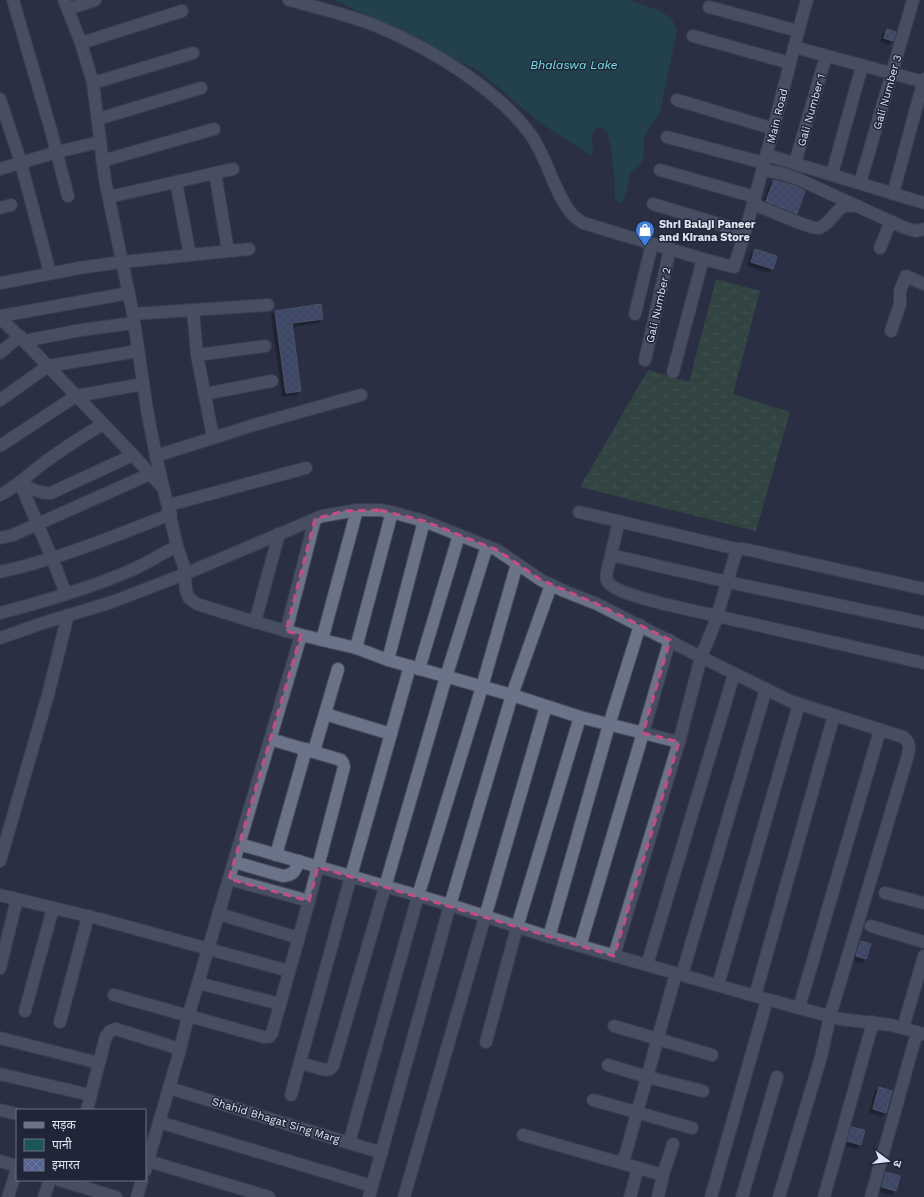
<svg xmlns="http://www.w3.org/2000/svg" width="924" height="1197" font-family="'Work Sans','Noto Sans Devanagari',sans-serif">
<defs>
<pattern id="wetland-marsh" width="20" height="14" patternUnits="userSpaceOnUse"><rect width="20" height="14" fill="#3d5d42"/><path d="M1 5h8M5 5V1M11 12h8M15 12V8" fill="none" stroke="#59745e"/></pattern>
<pattern id="building-cross-hatch" width="8" height="8" patternUnits="userSpaceOnUse"><rect width="8" height="8" fill="#54638f"/><path d="M0 0l8 8M0 8l8-8" fill="none" stroke="#6c799f"/></pattern>
<filter id="shadow"><feDropShadow dx="-3.5" dy="3.5" stdDeviation="0" flood-color="#0009"/></filter>
</defs>
<rect width="100%" height="100%" fill="#2a3043"/>
<!-- wetland -->
<path fill="url(#wetland-marsh)" d="M716,279L760,291L733,394L790,412L756,531L580,487L648,370L689,382Z"/>
<!-- water -->
<path fill="#1c5758" d="M335,0H629L658,10L671,18L677,30L660,112L644,137V150L642,162L630,173L626,192L623,201L618,203L615,198V181L610,142L607,132L602,128H596C588,138 595,145 592,156L539,122L479,71Z"/>
<!-- building -->
<g fill="url(#building-cross-hatch)" stroke="#737c91" filter="url(#shadow)">
<path d="M887,29L896,32L893,41L884,38Z"/>
<path d="M774,180L795,186L805,191L797,214L766,201Z"/>
<path d="M755,249L777,256L773,269L751,262Z"/>
<path d="M321,304L323,319L292,323L301,391L286,393L275,311Z"/>
<path d="M861,941L871,944L866,959L856,956Z"/>
<path d="M879,1087L892,1091L886,1113L873,1109Z"/>
<path d="M851,1127L865,1130L861,1145L847,1141Z"/>
<path d="M886,1172L900,1176L896,1191L882,1187Z"/>
</g>
<g fill="none" stroke-linecap="round" stroke-linejoin="round">
<!-- minor casing -->
<g stroke="#494d5d" stroke-width="14">
<g id="minor">
<path d="M13,0L50,127L68,196"/>
<path d="M64,0L81,43L93,83L105,180L133,314L147,410L156,456L177,546L184,567L186,590L189,598L197,604L255,622L301,635L188,1017L178,1057L145,1171"/>
<path d="M289,0C319,8 350,15 379,27C433,50 496,88 531,135C547,158 554,192 571,213C574,217 579,220 583,223L703,259L734,267C763,179 782,89 807,0"/>
<path d="M709,7L798,31"/>
<path d="M68,9L95,0"/>
<path d="M693,36L790,63"/>
<path d="M81,43L182,11"/>
<path d="M794,47L924,82"/>
<path d="M93,83L193,53"/>
<path d="M0,99L21,163L50,273"/>
<path d="M677,100L774,129"/>
<path d="M98,119L201,88"/>
<path d="M667,137L764,163"/>
<path d="M767,155L924,203"/>
<path d="M102,161L214,129"/>
<path d="M795,163L826,56"/>
<path d="M0,169L57,152L100,142"/>
<path d="M660,170L755,197"/>
<path d="M763,170L780,173L798,179L905,228L916,231L924,229"/>
<path d="M215,173L228,251"/>
<path d="M832,174L862,66"/>
<path d="M176,182L190,255"/>
<path d="M860,183L913,0"/>
<path d="M893,194L924,79"/>
<path d="M109,197L233,169"/>
<path d="M653,204L745,232"/>
<path d="M753,204C764,208 810,229 818,228C827,227 835,212 842,207C847,205 852,206 857,206"/>
<path d="M0,208L11,205"/>
<path d="M880,248L891,221"/>
<path d="M0,283L85,267L122,262L249,249"/>
<path d="M193,310L197,355L213,437"/>
<path d="M133,314L268,305"/>
<path d="M635,314L652,244"/>
<path d="M0,316L129,293"/>
<path d="M0,318L24,341L133,455L163,488"/>
<path d="M891,331L900,304V291L906,276L924,284"/>
<path d="M24,341L81,330L134,323"/>
<path d="M0,353L20,336"/>
<path d="M197,355L265,346"/>
<path d="M645,360L670,249"/>
<path d="M673,372L703,259"/>
<path d="M204,394L272,381"/>
<path d="M0,400L48,366L138,351"/>
<path d="M0,446L76,396L143,384"/>
<path d="M156,456L257,424L361,395"/>
<path d="M20,483C30,488 40,494 51,493L133,455"/>
<path d="M20,483L52,558L66,594"/>
<path d="M0,495C17,487 30,473 45,462C64,448 83,436 103,424"/>
<path d="M169,505L306,468"/>
<path d="M579,512L737,549"/>
<path d="M619,521L607,572C606,576 606,580 609,583C615,592 653,601 664,604L924,663"/>
<path d="M0,538L13,535L150,474"/>
<path d="M611,555L728,582L924,623"/>
<path d="M0,572C59,559 115,536 171,514"/>
<path d="M0,613C46,601 91,588 134,569C149,562 163,553 177,546"/>
<path d="M255,622L279,534"/>
<path d="M286,631L315,519"/>
<path d="M301,635L356,648L388,660L512,695L580,717L679,742"/>
<path d="M0,638L43,623L112,602L185,574L322,516L357,510H380L392,512L424,521L497,550L541,580L564,591L597,604L701,657L790,701L903,737C910,742 910,747 908,755L830,1016L821,1057L779,1197"/>
<path d="M322,640L357,510"/>
<path d="M356,648L392,512"/>
<path d="M388,660L424,521"/>
<path d="M419,669L459,535"/>
<path d="M325,714L391,734"/>
<path d="M314,751L338,669"/>
<path d="M239,844L450,905L549,937L755,996L840,1019L891,1025L924,1034"/>
<path d="M276,855L306,749"/>
<path d="M0,861L48,695L68,615"/>
<path d="M234,862L283,876C294,875 295,871 299,861"/>
<path d="M229,879L309,901"/>
<path d="M885,893L924,903"/>
<path d="M0,895L100,919L289,971"/>
<path d="M219,914L299,938"/>
<path d="M871,926L924,942"/>
<path d="M549,937L609,725L640,625"/>
<path d="M580,946L643,733L670,640"/>
<path d="M614,956L679,742L701,657L715,623L737,549H744L924,589"/>
<path d="M647,965L734,674"/>
<path d="M0,968L17,899"/>
<path d="M682,975L766,689"/>
<path d="M198,983L280,1004"/>
<path d="M718,985L799,704"/>
<path d="M114,995L264,1037H269L272,1033L309,901L344,767L343,763L341,760L270,739"/>
<path d="M755,996L834,715"/>
<path d="M799,1008L880,730"/>
<path d="M25,1011L53,908"/>
<path d="M60,1022L88,916"/>
<path d="M614,1026L712,1055"/>
<path d="M903,1028L924,956"/>
<path d="M0,1038L99,1063"/>
<path d="M486,1042L517,927L580,717"/>
<path d="M300,1063L326,1070L330,1069L333,1066L446,677L487,546"/>
<path d="M608,1065L647,1077L703,1091"/>
<path d="M0,1074L90,1095"/>
<path d="M169,1088L382,1153"/>
<path d="M291,1095L351,876L410,666"/>
<path d="M593,1100L692,1128"/>
<path d="M0,1110L17,1114"/>
<path d="M87,1110L106,1036L110,1031L116,1029L180,1049"/>
<path d="M159,1122L372,1186"/>
<path d="M523,1135L614,1161H621L625,1156L676,973"/>
<path d="M349,1143L418,896L482,687L517,564"/>
<path d="M0,1161L17,1166"/>
<path d="M148,1161L269,1197"/>
<path d="M614,1161L663,1175L673,1144"/>
<path d="M59,1180L116,1197"/>
<path d="M8,1197L17,1169"/>
<path d="M44,1197L50,1180"/>
<path d="M137,1197L142,1180"/>
<path d="M369,1197L450,905L512,695L551,585"/>
<path d="M404,1197L546,706"/>
<path d="M630,1197L638,1168"/>
<path d="M658,1197L663,1175"/>
<path d="M711,1197L767,1000"/>
<path d="M742,1197L777,1077"/>
<path d="M824,1197L873,1022"/>
<path d="M871,1197L917,1032"/>
</g>
</g>
<!-- minor -->
<use href="#minor" stroke="#6b7388" stroke-width="12"/>
</g>
<!-- marked area -->
<path d="M0 0H924V1197H0ZM380,510L424,521L497,550L541,580L597,604L670,640L643,733L679,742L614,956L318,867L309,901L229,879L301,635L286,631L315,519L344,511Z" fill="#2a3043" fill-opacity=".55" fill-rule="evenodd"/>
<path fill="none" stroke="#ca4b80" stroke-width="3" stroke-dasharray="8 5" stroke-linejoin="round" d="M380,510L424,521L497,550L541,580L597,604L670,640L643,733L679,742L614,956L318,867L309,901L229,879L301,635L286,631L315,519L344,511Z"/>
<!-- icons -->
<defs>
<g id="shop-pin" transform="scale(1)"><path d="M0 17L-7.5 6A9.5 9.5 0 1 1 7.5 6Z" fill="#3f7fe0" stroke="#202638"/><path d="M-5-2.5h2.3a2.7 3.5 0 0 1 5.4 0H5L5.5 6h-11ZM-1.5-2.5h3a1.5 2.3 0 0 0-3 0Z" fill="#fff"/></g>
</defs>
<g fill-rule="evenodd">
<use href="#shop-pin" x="645" y="230"/>
</g>
<g text-anchor="middle" stroke-width="3" stroke-linejoin="round" paint-order="stroke">
<!-- street labels -->
<g font-size="11" fill="#e1e5f1" stroke="#202638">
<text transform="translate(887 92) rotate(-74)" y="4">Gali Number 3</text>
<text transform="translate(811 110) rotate(-74)" y="4">Gali Number 1</text>
<text transform="translate(777 116) rotate(-76)" y="4">Main Road</text>
<text transform="translate(658 305) rotate(-77)" y="4">Gali Number 2</text>
<text transform="translate(276 1120) rotate(17)" y="4">Shahid Bhagat Sing Marg</text>
</g>
<!-- poi labels -->
<g font-size="11" font-weight="bold" fill="#e1e5f1" stroke="#202638" text-anchor="start">
<text x="659" y="228">Shri Balaji Paneer<tspan x="659" dy="13">and Kirana Store</tspan></text>
</g>
<!-- water labels -->
<g font-size="12" font-style="italic" fill="#6ee0e3" stroke="#202638">
<text x="574" y="69">Bhalaswa Lake</text>
</g>
</g>
<!-- legend -->
<rect x="16" y="1109" width="130" height="72" fill="#202638" stroke="#6d7282"/>
<rect x="24" y="1122" width="20" height="6" fill="#6b7388" stroke="#6d7282"/>
<text x="52" y="1129" font-size="12" fill="#e1e5f1">सड़क</text>
<rect x="24" y="1139" width="20" height="12" fill="#1c5758" stroke="#6d7282"/>
<text x="52" y="1149" font-size="12" fill="#e1e5f1">पानी</text>
<rect x="24" y="1159" width="20" height="12" fill="url(#building-cross-hatch)" stroke="#6d7282"/>
<text x="52" y="1169" font-size="12" fill="#e1e5f1">इमारत</text>
<!-- north arrow -->
<g transform="translate(888 1161) rotate(105)" stroke="#202638" stroke-width="3" paint-order="stroke">
<path d="M0-3L7 15L0 10L-7 15Z" fill="#e1e5f1"/>
<text y="-6" font-size="11" font-weight="bold" text-anchor="middle" fill="#e1e5f1">उ</text>
</g>
</svg>
